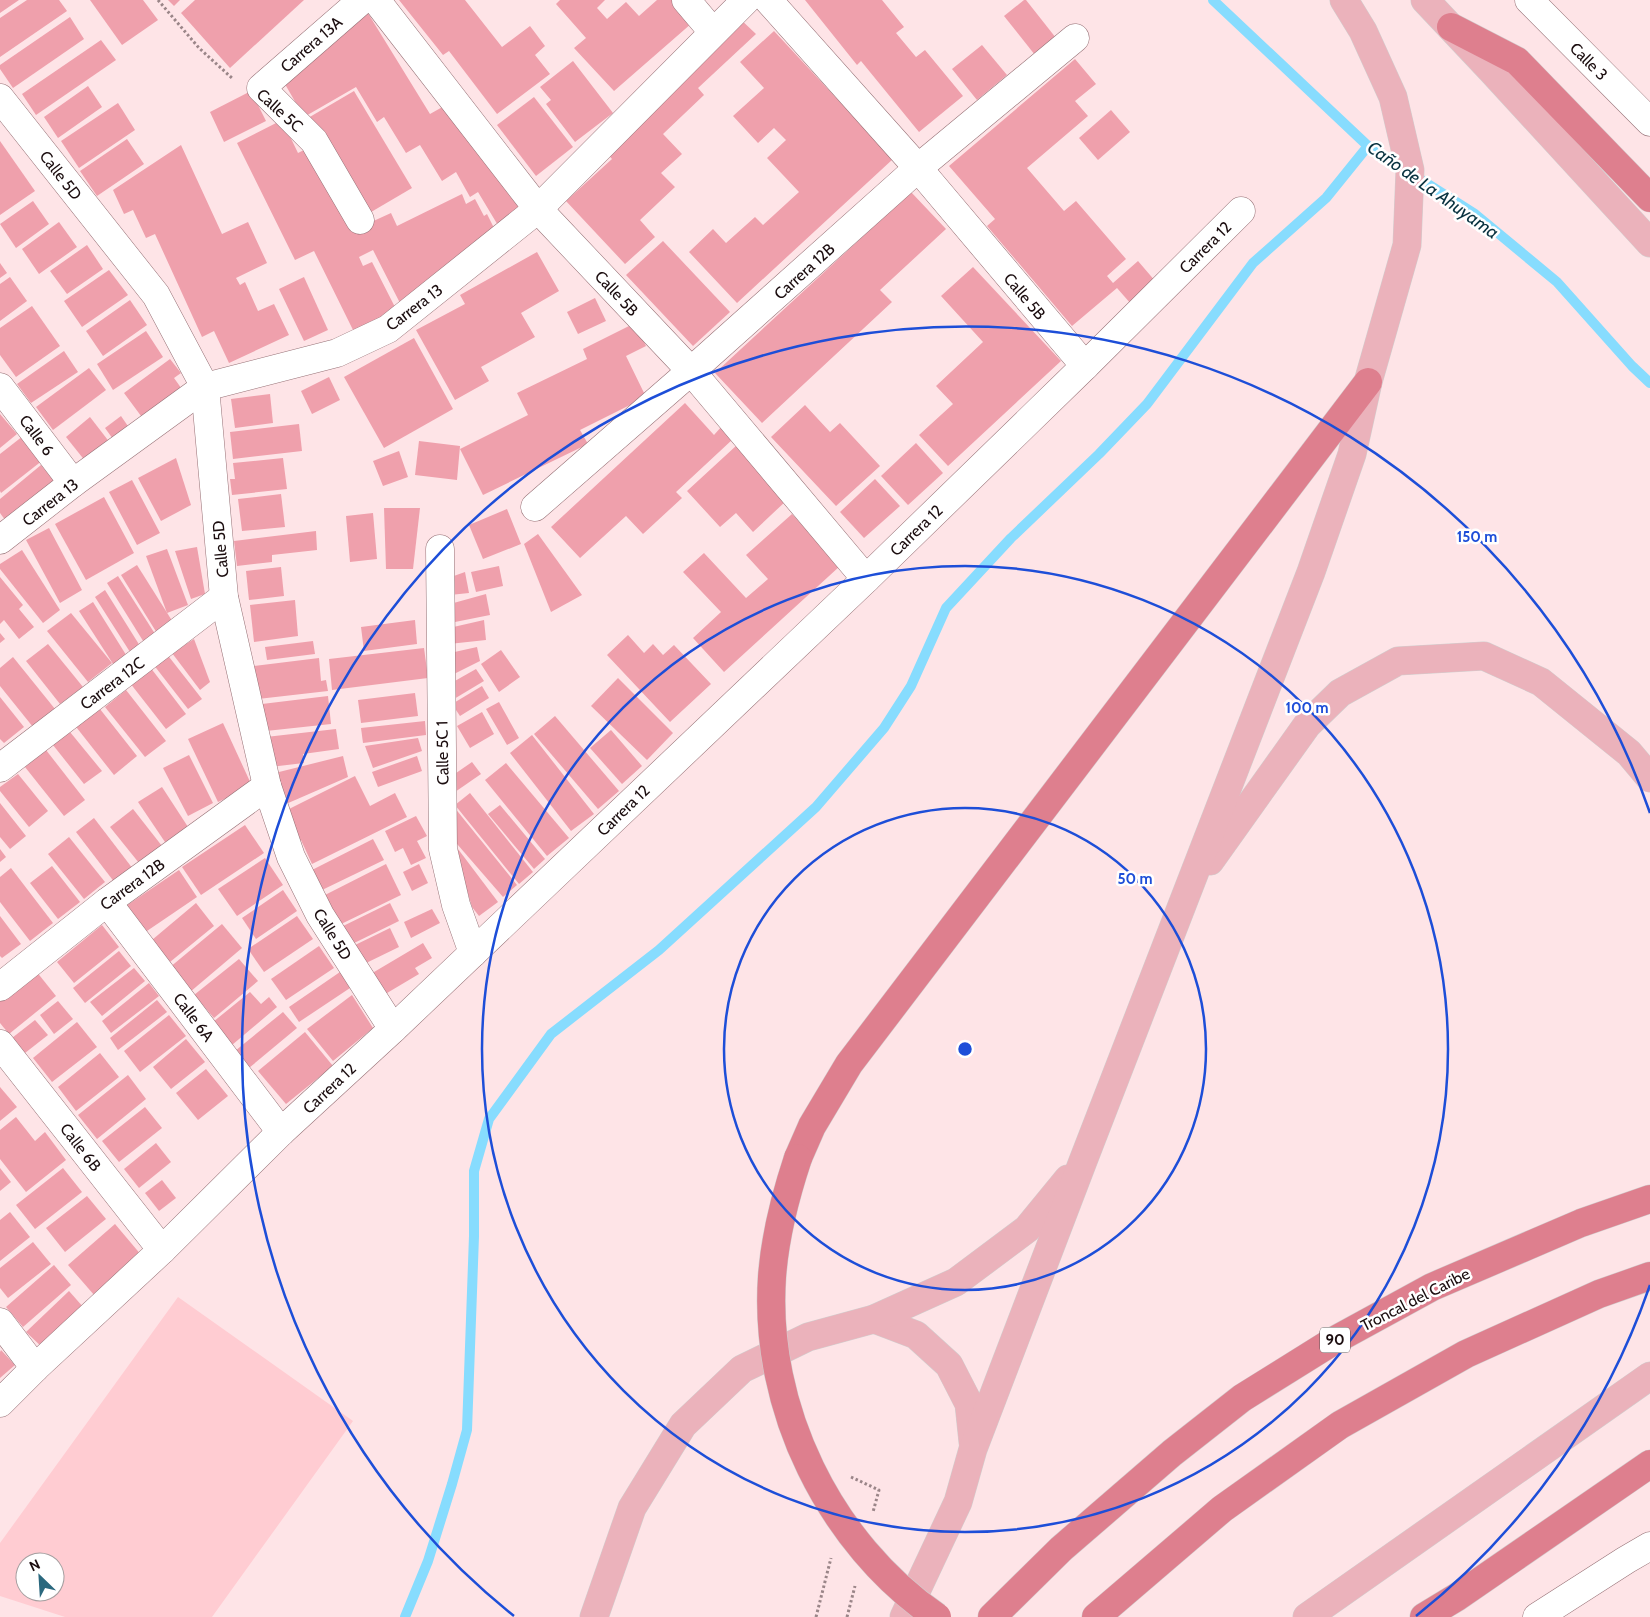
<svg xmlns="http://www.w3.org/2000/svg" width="1650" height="1617" font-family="Cabin,sans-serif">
<rect width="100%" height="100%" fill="#fee4e7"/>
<!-- green -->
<path fill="#ffccd2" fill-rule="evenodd" d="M178,1297L353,1421L212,1617H65L0,1596V1543ZM25,1562H55V1592H25Z"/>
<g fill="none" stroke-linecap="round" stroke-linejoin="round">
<!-- stream -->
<g stroke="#87dcfe" stroke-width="10">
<path d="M1213,0L1368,146L1475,214L1557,282L1632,366L1650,383"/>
<path d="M405,1617L428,1561L452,1484L467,1430L474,1236V1171L489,1119L551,1034L659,950L816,807L884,728L911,686L946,608L1011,538L1099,454L1147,404L1253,263L1326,198L1368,146"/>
</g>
</g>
<!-- building -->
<g fill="#efa0ac">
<path d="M0,0H19L0,13Z"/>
<path d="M27,0H59L67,11L0,57V18Z"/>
<path d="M90,0H143L158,20L122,45Z"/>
<path d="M168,0H180L174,6Z"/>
<path d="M195,0H304L230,68L181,13Z"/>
<path d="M399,0H465L502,47L530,26L545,46L535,55L550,74L497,114L449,51L443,55Z"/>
<path d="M560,0H605L597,8L607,19L626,2L639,16L657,0H674L692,23L614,91L574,48L586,38L556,4Z"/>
<path d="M805,0H882L904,27L896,33L916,57L925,50L963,96L919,132L861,61L857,65Z"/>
<path d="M1024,0H1026L1056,38L1035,55L1004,16Z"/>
<path d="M366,10L430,114L453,101L529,210L499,227L478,192L470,197L456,172L442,181L420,145L406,153L384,117L377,122L356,87L304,117L282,79Z"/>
<path d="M737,16L756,34L698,88L704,95L663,134L682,154L661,173L675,187L640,220L655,237L625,264L566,201L612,159L605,151Z"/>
<path d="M70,17L84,39L13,88L0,69V65Z"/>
<path d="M774,31L893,159L737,303L689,252L713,229L726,243L755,217L763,225L799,192L767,158L786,140L774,128L758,143L733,116L764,88L740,62Z"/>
<path d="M101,40L116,60L36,115L22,94Z"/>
<path d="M982,45L1007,75L977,100L952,69Z"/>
<path d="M1075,59L1096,84L1075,101L1088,116L1027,168L1064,211L1076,201L1126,259L1107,276L1113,283L1138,261L1156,282L1131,304L1117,288L1072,326L987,226L995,219L949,166Z"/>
<path d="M573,61L613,113L575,142L546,104L551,100L540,87Z"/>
<path d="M88,86L102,107L58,138L44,117Z"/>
<path d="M251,91L266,121L224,142L210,112Z"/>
<path d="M354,91L412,188L366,215L308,118Z"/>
<path d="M534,97L573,147L536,176L497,125Z"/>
<path d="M118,103L135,130L79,168L61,141Z"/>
<path d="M1111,110L1130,132L1098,160L1079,138Z"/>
<path d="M282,120L298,153L314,145L356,229L391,213L397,226L462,194L466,204L475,199L484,216L487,214L497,234L479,254L425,281L431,292L402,307L373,250L359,257L363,266L372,262L397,311L354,332L314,251L295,260L237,143Z"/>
<path d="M127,139L144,164L97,196L80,171Z"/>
<path d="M0,141L35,191L0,215Z"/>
<path d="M181,145L222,234L248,222L267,263L236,278L240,285L245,282L258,311L274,304L289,335L229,363L214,331L202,337L155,234L146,238L133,210L124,214L113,190Z"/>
<path d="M911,192L946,229L880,290L892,302L762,423L715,373Z"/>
<path d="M33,201L49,224L16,248L0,224Z"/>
<path d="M59,222L77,247L39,274L22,249Z"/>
<path d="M663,241L730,312L693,346L626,275Z"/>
<path d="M87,245L103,269L67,294L50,271Z"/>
<path d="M537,252L559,291L521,313L535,337L481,367L489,381L455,400L416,330L465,304L460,295Z"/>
<path d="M0,263L7,273L0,278Z"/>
<path d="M973,267L1061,361L948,466L919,435L953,404L936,386L983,342L941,296Z"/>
<path d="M109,270L128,295L82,327L64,301Z"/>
<path d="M10,277L27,301L0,321V284Z"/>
<path d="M304,277L328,330L304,341L279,289Z"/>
<path d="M595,298L606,321L578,334L567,312Z"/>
<path d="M130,300L147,325L103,356L86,331Z"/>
<path d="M32,306L60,346L16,377L0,355V328Z"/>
<path d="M635,323L646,346L626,356L646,397L580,430L588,444L483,495L460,449L528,415L517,393L587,359L583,349Z"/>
<path d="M146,331L163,357L113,390L97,364Z"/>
<path d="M414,338L453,409L384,448L344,377Z"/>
<path d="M64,351L78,372L31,403L17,384Z"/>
<path d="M170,359L181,373L174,378L184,392L144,420L124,393Z"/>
<path d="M89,368L106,390L53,430L36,407Z"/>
<path d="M329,377L340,400L312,414L301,391Z"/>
<path d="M270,394L273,423L235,428L231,399Z"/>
<path d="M685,403L714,435L722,426L733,439L676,492L682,498L643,534L626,516L580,558L551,527Z"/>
<path d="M805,405L830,432L840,423L880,466L836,506L771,437Z"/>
<path d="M0,414L17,434L0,448Z"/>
<path d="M121,416L134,435L118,446L105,428Z"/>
<path d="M90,417L114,448L90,467L66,437Z"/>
<path d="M299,424L302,451L233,459L230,432Z"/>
<path d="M23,436L43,460L1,493L0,491V454Z"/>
<path d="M419,441L460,446L457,480L415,475Z"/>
<path d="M916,443L943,473L908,505L881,476Z"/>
<path d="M737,445L787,500L753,532L736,513L720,527L687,491Z"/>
<path d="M399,451L408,477L383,486L373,461Z"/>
<path d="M176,458L191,505L161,521L138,478Z"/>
<path d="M283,458L287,489L232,495L230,479H235L233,463Z"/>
<path d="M41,465L60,488L11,528L0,513V499Z"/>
<path d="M875,479L900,506L864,538L840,512Z"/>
<path d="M132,480L160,533L137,545L109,492Z"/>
<path d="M281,494L285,527L242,531L238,499Z"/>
<path d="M104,497L134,553L86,580L55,524Z"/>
<path d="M384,508H420L413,569H386Z"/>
<path d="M507,509L521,544L483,559L469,525Z"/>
<path d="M373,513L377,559L350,562L346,516Z"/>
<path d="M792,514L840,566L724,672L693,638L721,612L683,572L704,553L746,598L768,579L746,555Z"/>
<path d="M49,528L82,590L60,603L26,540Z"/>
<path d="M316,531L317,550L272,555V562L237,566L234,541Z"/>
<path d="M538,534L582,595L551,612L524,544Z"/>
<path d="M197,547L205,594L191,599L175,551Z"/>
<path d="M167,549L188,605L167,613L146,556Z"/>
<path d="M22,550L60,610L43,623L0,569V564Z"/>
<path d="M137,565L176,627L160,638L121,575Z"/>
<path d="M499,566L503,586L476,592L471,572Z"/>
<path d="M281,567L284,596L249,600L246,571Z"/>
<path d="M465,572L469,593L450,595L451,577Z"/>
<path d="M118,576L157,637L145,644L107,583Z"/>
<path d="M0,577L23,605L19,609L34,627L19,639L4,620L0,624Z"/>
<path d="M105,590L140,646L130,652L95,597Z"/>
<path d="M486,594L490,615L445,624L450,604Z"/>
<path d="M295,600L298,636L254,642L250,605Z"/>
<path d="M93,602L128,658L115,667L79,611Z"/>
<path d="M71,613L112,663L88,682L47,631Z"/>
<path d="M415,620L417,644L364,651L361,627Z"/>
<path d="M484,620L486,640L449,644V628Z"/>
<path d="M0,633L5,639L0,643Z"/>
<path d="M628,635L644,653L653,644L663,655L674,645L711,684L670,722L607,655Z"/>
<path d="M194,639L210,682L200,690L172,653Z"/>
<path d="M313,641L315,654L267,660L265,647Z"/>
<path d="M48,644L83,687L60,704L26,661Z"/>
<path d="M477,647L480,661L454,674L450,653Z"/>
<path d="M424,648L428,678L332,690L329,659Z"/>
<path d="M501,650L520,677L499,692L481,664Z"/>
<path d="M166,653L202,699L188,709L153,664Z"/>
<path d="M13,657L55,709L33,727L0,686V668Z"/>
<path d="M319,658L321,681L326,680L328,691L258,699L254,666Z"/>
<path d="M150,667L186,714L166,729L130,683Z"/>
<path d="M476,669L484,681L454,699L446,686Z"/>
<path d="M618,678L673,733L647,760L591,706Z"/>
<path d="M482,686L489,698L460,716L452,704Z"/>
<path d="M126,690L166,741L145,757L105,707Z"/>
<path d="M415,693L418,716L361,723L358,700Z"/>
<path d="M328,696L331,724L266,731L262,704Z"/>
<path d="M0,697L24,727L4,743L0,739Z"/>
<path d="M499,702L519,738L507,745L486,709Z"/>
<path d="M96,704L137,756L114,775L73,723Z"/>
<path d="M482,712L494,734L470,748L457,726Z"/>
<path d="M555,716L619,791L598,809L534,734Z"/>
<path d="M425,721L426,735L363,743L361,728Z"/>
<path d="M223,723L252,786L218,802L188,739Z"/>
<path d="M336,729L339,749L303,754L304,763L270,767L266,737Z"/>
<path d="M611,730L642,766L622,784L590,748Z"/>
<path d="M70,732L102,771L84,784L53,745Z"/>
<path d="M532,735L594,814L571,831L510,753Z"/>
<path d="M418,738L422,751L373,768L365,746Z"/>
<path d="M46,750L85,800L64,816L25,767Z"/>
<path d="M189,755L213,803L188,816L163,768Z"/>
<path d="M343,756L348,777L286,804L275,773Z"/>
<path d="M417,756L422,771L378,787L372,772Z"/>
<path d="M472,762L481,774L455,792L446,780Z"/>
<path d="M506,763L569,838L547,856L485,780Z"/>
<path d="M18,774L48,811L29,827L0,791V787Z"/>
<path d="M355,776L370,806L395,793L407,817L312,864L301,840L295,843L281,813Z"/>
<path d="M162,787L190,830L167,845L138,802Z"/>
<path d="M470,793L533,872L519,884L455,805Z"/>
<path d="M0,803L26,836L10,849L0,837Z"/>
<path d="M500,805L545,859L534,869L488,814Z"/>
<path d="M454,807L517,885L503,897L451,837Z"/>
<path d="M133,809L162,846L139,863L110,827Z"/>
<path d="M416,816L427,836L417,841L426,858L411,865L403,848L395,852L385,831Z"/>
<path d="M94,818L133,869L115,883L76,832Z"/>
<path d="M245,825L264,853L201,895L182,867Z"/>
<path d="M69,837L105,882L84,899L48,854Z"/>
<path d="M373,839L384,860L320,891L310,871Z"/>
<path d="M0,849L6,857L0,862Z"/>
<path d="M458,849L498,902L479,916L472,907L459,864Z"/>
<path d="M265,858L283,885L237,916L218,889Z"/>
<path d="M386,864L401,895L337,926L323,896Z"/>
<path d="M419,864L428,883L412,891L403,872Z"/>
<path d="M52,866L80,902L58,919L30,883Z"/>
<path d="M11,868L53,923L30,941L0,902V877Z"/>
<path d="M179,870L197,897L144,933L126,906Z"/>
<path d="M283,890L297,911L256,939L242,918Z"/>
<path d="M196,903L214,926L170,962L152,940Z"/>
<path d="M390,903L399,921L346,947L337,929Z"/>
<path d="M432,909L440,923L411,938L404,922Z"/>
<path d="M0,916L21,944L2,958L0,956Z"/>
<path d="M297,916L313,939L264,972L248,949Z"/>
<path d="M222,924L242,948L190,992L169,968Z"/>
<path d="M102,925L119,947L74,983L57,962Z"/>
<path d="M390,928L399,947L360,966L351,947Z"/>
<path d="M423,943L432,958L415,968L419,974L382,996L369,975Z"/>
<path d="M319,946L334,968L286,1000L271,979Z"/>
<path d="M119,951L131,966L85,1003L73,988Z"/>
<path d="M239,959L258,981L214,1018L194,995Z"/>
<path d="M134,968L145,981L102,1016L90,1002Z"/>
<path d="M36,971L56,996L9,1034L0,1023V1000Z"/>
<path d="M340,972L350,988L299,1022L289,1007Z"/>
<path d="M149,983L159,996L111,1033L102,1021Z"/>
<path d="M250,992L261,1004L269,997L277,1007L232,1045L213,1022Z"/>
<path d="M352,995L373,1028L333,1061L307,1029Z"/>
<path d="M157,1000L167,1012L118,1050L110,1038Z"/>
<path d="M58,1001L73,1019L54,1034L40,1015Z"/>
<path d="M283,1012L297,1028L249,1068L235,1051Z"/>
<path d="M169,1015L186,1036L140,1072L124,1051Z"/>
<path d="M35,1020L48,1035L25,1053L12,1038Z"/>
<path d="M77,1022L97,1047L52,1082L33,1058Z"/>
<path d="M305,1032L333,1066L286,1104L258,1071Z"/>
<path d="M186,1039L205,1062L171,1089L153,1067Z"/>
<path d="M100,1053L119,1077L76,1111L58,1087Z"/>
<path d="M206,1069L228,1096L198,1120L176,1093Z"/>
<path d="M128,1075L146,1099L97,1139L78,1115Z"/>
<path d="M0,1087L17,1107L0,1121Z"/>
<path d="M145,1107L162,1128L119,1162L102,1141Z"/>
<path d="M16,1117L35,1141L45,1132L66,1160L26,1192L0,1159V1130Z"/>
<path d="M156,1143L171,1162L139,1188L124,1169Z"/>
<path d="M0,1168L11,1182L0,1191Z"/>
<path d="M63,1168L82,1192L35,1229L16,1205Z"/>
<path d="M162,1180L176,1198L159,1211L145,1193Z"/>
<path d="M87,1196L106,1219L65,1252L46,1228Z"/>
<path d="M10,1212L30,1237L0,1261V1220Z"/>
<path d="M115,1224L142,1256L95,1296L68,1265Z"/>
<path d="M33,1242L51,1264L8,1298L0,1288V1268Z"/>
<path d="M54,1265L71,1285L23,1327L6,1307Z"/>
<path d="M69,1291L84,1308L43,1348L26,1332Z"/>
<path d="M1,1350L15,1365L0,1378V1352Z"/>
</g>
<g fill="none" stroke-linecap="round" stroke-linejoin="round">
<!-- minor casing -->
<g stroke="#967176" stroke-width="29">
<g id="minor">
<path d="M376,0L538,209L691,371L866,579"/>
<path d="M686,0L713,32"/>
<path d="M768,0L918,168L1085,366"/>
<path d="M1529,0L1650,122"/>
<path d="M0,98L156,295L205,387L224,597L267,786L291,857L320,915L393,1029"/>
<path d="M360,220L314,141L261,88L362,0"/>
<path d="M0,387L73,483"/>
<path d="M535,507L691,371L918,168L1075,38"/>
<path d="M0,540L73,483L205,387L337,353L388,329L538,209L746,0"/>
<path d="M440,549L443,849L456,905L473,953"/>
<path d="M0,768L224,597"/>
<path d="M107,902L281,1132"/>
<path d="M0,987L107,902L267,786"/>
<path d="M0,1044L162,1250"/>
<path d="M0,1322L35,1368"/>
<path d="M0,1403L35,1368L162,1250L281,1132L393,1029L866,579L1085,366L1241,211"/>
<path d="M1537,1617L1626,1560L1650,1546"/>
</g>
</g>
<!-- major casing -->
<g stroke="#d1cfcf" stroke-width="29">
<g id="major">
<path d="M1425,0L1492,71L1650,243"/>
<path d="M1210,861L1307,725L1340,693L1398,661L1484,656L1541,682L1629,753L1650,778"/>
<path d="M874,1319L916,1335L949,1365L969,1404L973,1442"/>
<path d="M594,1617L632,1508L683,1425L742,1369L808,1337L874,1319L956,1282L1027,1229L1068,1179"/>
<path d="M904,1617L958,1502L973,1449L1083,1161L1311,572L1352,454L1368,382L1407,245L1410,170L1393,97L1363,31L1344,0"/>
<path d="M1307,1617L1650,1376"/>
</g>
</g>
<!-- highway casing -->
<g stroke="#d1cfcf" stroke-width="29">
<g id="highway">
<path d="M1451,27L1517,61L1650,198"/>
<path d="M798,1158L812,1126L849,1064L1368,382"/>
<path d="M992,1617L1061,1549L1172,1453L1242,1398L1335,1340L1432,1287L1581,1223L1650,1199"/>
<path d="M1096,1617L1222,1509L1340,1425L1466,1354L1599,1294L1650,1276"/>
<path d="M1424,1617L1457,1597L1650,1464"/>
</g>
</g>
<!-- path -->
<g stroke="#9a8588" stroke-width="3" stroke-dasharray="2.5 2.5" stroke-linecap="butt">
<path d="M158,0L199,48L233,79"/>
<path d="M851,1477L879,1490L873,1512"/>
<path d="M816,1617L831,1558"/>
<path d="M847,1617L855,1586"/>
</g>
<!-- minor -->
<use href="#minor" stroke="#fff" stroke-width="28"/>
<!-- major -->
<use href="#major" stroke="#ebb2bb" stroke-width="28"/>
<!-- highway -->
<use href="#highway" stroke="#de7f8e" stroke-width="28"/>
<!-- highway-bridge casing -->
<g stroke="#d1cfcf" stroke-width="29" stroke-linecap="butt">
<path id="highway-bridge" d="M798,1158C785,1197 775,1235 772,1277C763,1407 829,1543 937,1617"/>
</g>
<!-- highway-bridge -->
<use href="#highway-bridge" stroke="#de7f8e" stroke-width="28"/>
</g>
<!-- distance rings -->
<g fill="none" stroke="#1d4ed8" stroke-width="2.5">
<circle cx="965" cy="1049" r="241"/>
<circle cx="965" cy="1049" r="483"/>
<path d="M1650 1285A724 724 0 0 1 1416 1616M514 1616A724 724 0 1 1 1650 813"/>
</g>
<g text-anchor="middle" stroke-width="5" stroke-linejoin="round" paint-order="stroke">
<!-- shield labels -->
<rect fill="#fff" stroke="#5f5657" stroke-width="1" x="1320" y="1327.5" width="30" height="25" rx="4"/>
<g font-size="15" font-weight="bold" fill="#1b0d0f">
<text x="1335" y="1345">90</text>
</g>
<!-- street labels -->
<g font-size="16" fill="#1b0d0f" stroke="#fff">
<text transform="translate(311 44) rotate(-41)" y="6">Carrera 13A</text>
<text transform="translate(1589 61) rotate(45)" y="6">Calle 3</text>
<text transform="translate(280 110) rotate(42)" y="6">Calle 5C</text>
<text transform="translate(61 175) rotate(52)" y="6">Calle 5D</text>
<text transform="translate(1205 247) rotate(-45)" y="6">Carrera 12</text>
<text transform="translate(804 271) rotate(-42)" y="6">Carrera 12B</text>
<text transform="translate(617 293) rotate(47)" y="6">Calle 5B</text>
<text transform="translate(1025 296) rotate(50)" y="6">Calle 5B</text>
<text transform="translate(414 307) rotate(-37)" y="6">Carrera 13</text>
<text transform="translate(37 435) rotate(53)" y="6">Calle 6</text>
<text transform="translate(50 502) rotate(-38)" y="6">Carrera 13</text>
<text transform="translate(916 530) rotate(-44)" y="6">Carrera 12</text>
<text transform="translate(220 549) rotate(-95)" y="6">Calle 5D</text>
<text transform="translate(112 683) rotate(-37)" y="6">Carrera 12C</text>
<text transform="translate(442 753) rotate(-91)" y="6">Calle 5C 1</text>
<text transform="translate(623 810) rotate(-44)" y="6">Carrera 12</text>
<text transform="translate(132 884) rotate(-36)" y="6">Carrera 12B</text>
<text transform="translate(333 934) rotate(58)" y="6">Calle 5D</text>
<text transform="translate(194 1017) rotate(53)" y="6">Calle 6A</text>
<text transform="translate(329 1088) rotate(-43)" y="6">Carrera 12</text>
<text transform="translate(81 1147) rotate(52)" y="6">Calle 6B</text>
<text transform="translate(1415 1299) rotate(-27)" y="6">Troncal del Caribe</text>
</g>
<!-- water labels -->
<g font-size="18" font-style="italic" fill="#093240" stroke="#fff">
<text transform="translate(1433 190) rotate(35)" y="6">Caño de La Ahuyama</text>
</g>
</g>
<circle cx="965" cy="1049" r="8" fill="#1d4ed8" stroke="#fff" stroke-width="2.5"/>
<g font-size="15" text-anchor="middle" font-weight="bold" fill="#1d4ed8" stroke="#fff" stroke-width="5" stroke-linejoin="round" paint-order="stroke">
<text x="1477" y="542">150 m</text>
<text x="1307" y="713">100 m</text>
<text x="1135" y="884">50 m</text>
</g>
<!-- north arrow -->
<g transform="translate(40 1577) rotate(335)"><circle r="24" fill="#ffffff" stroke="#a49e9f"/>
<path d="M0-4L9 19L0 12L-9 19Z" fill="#2a687e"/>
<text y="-8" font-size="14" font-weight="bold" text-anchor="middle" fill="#1b0d0f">N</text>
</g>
</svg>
